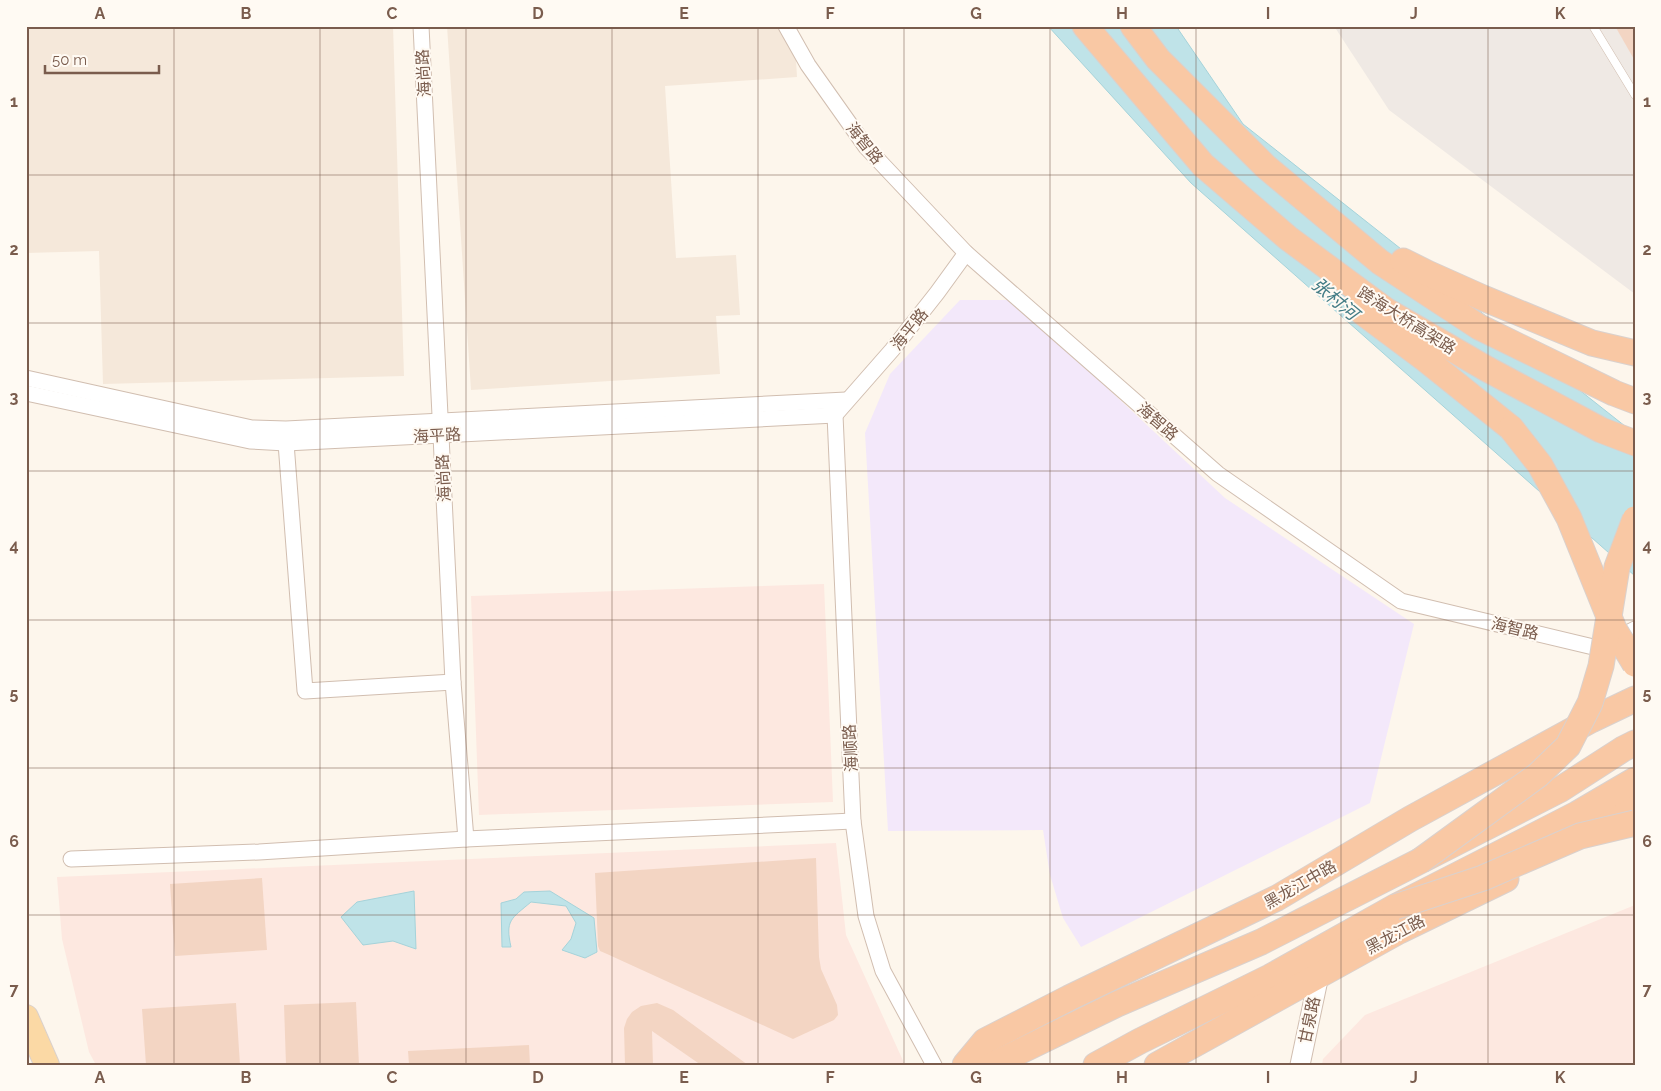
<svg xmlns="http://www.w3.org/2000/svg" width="1661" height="1091" font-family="Raleway,'Noto Sans SC',sans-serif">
<rect width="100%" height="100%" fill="#fdf6ec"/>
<!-- residential -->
<g fill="#f5e8da">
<path d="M26,26H393L404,376L103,384L99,251L26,253Z"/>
<path d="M447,26H794L797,77L665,86L676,258L736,255L740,315L716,316L720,374L471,390Z"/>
</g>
<!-- commercial -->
<g fill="#fde8e0">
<path d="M824,584L833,802L479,815L471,596Z"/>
<path d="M836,843L846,935L905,1065H96L89,1052L62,939L57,877Z"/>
<path d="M1635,905V1065H1322L1323,1059L1365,1015Z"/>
</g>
<!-- industrial -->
<path fill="#efe9e4" d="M1334,26H1635V294L1389,110Z"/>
<!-- education -->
<path fill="#f3e8fa" d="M960,300H1013L1225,498L1414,624L1370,803L1081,947L1063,918L1050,875L1043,830L888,831L865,433L890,374Z"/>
<!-- water -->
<g fill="#bfe3e8" stroke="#a5d3da">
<path d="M1048,26H1176L1243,124L1635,434V576L1191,183Z"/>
<path d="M414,891L416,949L393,941L363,945L341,917L357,902Z"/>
<path d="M550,891L594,918L597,952L585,958L562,950L571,939L576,923L566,906L531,902C511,919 505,920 511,947H502L501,903L516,899L524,892Z"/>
</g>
<!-- building -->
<g fill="#f3d5c3">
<path d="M1615,26H1635V61Z"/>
<path d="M816,858L819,957L821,969L837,1005L838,1015L834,1020L793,1039L607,954L600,951L598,946L595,873Z"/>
<path d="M262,878L267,950L175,956L170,884Z"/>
<path d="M356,1002L359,1065H286L284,1005Z"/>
<path d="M236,1003L240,1065H146L142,1009Z"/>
<path d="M657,1003L673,1010L748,1065H701L652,1031L653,1065H625L624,1028L627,1019L632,1012L641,1006Z"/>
<path d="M529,1045L530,1065H409L408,1051Z"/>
</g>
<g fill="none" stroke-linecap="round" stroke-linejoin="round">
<!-- service casing -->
<g stroke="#d1beb0" stroke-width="9">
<path id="service" d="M1593,26L1635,95"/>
</g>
<!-- minor casing -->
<g stroke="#d1beb0" stroke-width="17">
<g id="minor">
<path d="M421,26L453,682L466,839"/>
<path d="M786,26L808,65L866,147L966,253L1218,474L1401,601L1610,651"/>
<path d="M26,378L252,428L286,429L846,400"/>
<path d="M26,393L250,441L286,443L835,415L892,350L937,293L966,253"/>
<path d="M835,415L853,821L866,916L883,971L934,1065"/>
<path d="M286,443L305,691L453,682"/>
<path d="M1612,641L1635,629"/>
<path d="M71,859L259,852L466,839L853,821"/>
</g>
</g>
<!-- tertiary casing -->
<g stroke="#d1beb0" stroke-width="21">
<path id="tertiary" d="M1300,1065L1319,975"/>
</g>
<!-- primary casing -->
<g stroke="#dad1cd" stroke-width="26">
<path id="primary" d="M26,1017L47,1065"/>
</g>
<!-- trunk casing -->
<g stroke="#dad1cd" stroke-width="27">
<g id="trunk">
<path d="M1085,26L1203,165L1288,238L1387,311L1487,369L1601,430L1635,443"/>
<path d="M1133,26L1158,59L1265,166L1380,262L1479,327L1614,393L1635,401"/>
<path d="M1403,261L1427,273L1483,298L1592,343L1635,353"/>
<path d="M1362,312L1425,359L1511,428"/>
<path d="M1594,830L1635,806"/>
<path d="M965,1065L985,1041L1069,998L1277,898L1410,819L1591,720L1635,699"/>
<path d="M992,1065L1117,1004L1261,942L1561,789L1623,749L1635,743"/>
<path d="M1096,1065L1140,1041L1270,977L1395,907L1577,814L1635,780"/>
<path d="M1157,1065L1399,931L1506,879"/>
</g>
</g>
<!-- service -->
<use href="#service" stroke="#fff" stroke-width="8"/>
<!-- minor -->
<use href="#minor" stroke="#fff" stroke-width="15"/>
<!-- tertiary -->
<use href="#tertiary" stroke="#fff" stroke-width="19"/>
<!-- primary -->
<use href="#primary" stroke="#fbd9a5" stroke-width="24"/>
<!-- trunk -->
<use href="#trunk" stroke="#f9c8a4" stroke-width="25"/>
<!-- trunk-bridge casing -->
<g stroke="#dad1cd" stroke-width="27" stroke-linecap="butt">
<g id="trunk-bridge">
<path d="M1511,428L1540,465L1569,518L1614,629L1635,664"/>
<path d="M1420,861L1538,775L1568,746L1590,703L1601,666L1617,567L1635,519"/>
<path d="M1395,907L1483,878L1580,836L1635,823"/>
</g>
</g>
<!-- trunk-bridge -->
<use href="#trunk-bridge" stroke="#f9c8a4" stroke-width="25"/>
</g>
<!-- grid -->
<path fill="none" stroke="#7a5c4d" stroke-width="1" stroke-opacity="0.55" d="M174,26V1065M320,26V1065M466,26V1065M612,26V1065M758,26V1065M904,26V1065M1050,26V1065M1196,26V1065M1341,26V1065M1488,26V1065M26,175H1635M26,323H1635M26,471H1635M26,620H1635M26,768H1635M26,915H1635"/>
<g text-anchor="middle" stroke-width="4" stroke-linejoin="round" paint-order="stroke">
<!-- street labels -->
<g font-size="16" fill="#7a5c4d" stroke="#fffaf3">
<text transform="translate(423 73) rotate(-93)" y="6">海尚路</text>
<text transform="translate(865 143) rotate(51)" y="6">海智路</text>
<text transform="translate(1407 320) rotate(32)" y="6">跨海大桥高架路</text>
<text transform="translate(909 329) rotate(-51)" y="6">海平路</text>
<text transform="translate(1158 421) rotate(41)" y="6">海智路</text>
<text transform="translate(437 435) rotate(-3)" y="6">海平路</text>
<text transform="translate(443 478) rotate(-93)" y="6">海尚路</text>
<text transform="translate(1515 628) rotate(13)" y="6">海智路</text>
<text transform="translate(850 748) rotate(-93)" y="6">海顺路</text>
<text transform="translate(1300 884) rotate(-30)" y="6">黑龙江中路</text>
<text transform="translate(1395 934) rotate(-28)" y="6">黑龙江路</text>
<text transform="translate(1309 1020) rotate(-78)" y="6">甘泉路</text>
</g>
<!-- water labels -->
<g font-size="18" font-style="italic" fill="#437c86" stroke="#fffaf3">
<text transform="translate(1335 299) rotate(40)" y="6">张村河</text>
</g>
</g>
<!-- border -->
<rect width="1661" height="1091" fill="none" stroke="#fffaf3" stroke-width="55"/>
<!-- scale -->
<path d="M45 65v8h114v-8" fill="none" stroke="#7a5c4d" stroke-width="2.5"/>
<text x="52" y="65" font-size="15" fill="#7a5c4d" stroke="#fffaf3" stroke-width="4" paint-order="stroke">50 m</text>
<rect x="28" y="28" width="1606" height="1036" fill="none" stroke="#7a5c4d" stroke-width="2"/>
<g font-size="16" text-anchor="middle" font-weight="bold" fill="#7a5c4d">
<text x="100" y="19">A</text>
<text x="246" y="19">B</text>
<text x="392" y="19">C</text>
<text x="538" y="19">D</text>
<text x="684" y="19">E</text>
<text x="830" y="19">F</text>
<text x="976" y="19">G</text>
<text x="1122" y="19">H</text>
<text x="1268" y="19">I</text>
<text x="1414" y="19">J</text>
<text x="1560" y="19">K</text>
<text x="14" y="107">1</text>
<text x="1647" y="107">1</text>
<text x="14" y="255">2</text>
<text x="1647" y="255">2</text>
<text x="14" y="403">3</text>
<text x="1647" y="403">3</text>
<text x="14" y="551">4</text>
<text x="1647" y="551">4</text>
<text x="14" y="699">5</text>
<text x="1647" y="699">5</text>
<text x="14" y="847">6</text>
<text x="1647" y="847">6</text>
<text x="14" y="995">7</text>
<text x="1647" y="995">7</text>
<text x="100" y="1083">A</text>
<text x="246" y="1083">B</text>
<text x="392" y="1083">C</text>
<text x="538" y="1083">D</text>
<text x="684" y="1083">E</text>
<text x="830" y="1083">F</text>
<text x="976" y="1083">G</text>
<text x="1122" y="1083">H</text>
<text x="1268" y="1083">I</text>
<text x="1414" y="1083">J</text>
<text x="1560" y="1083">K</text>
</g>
</svg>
